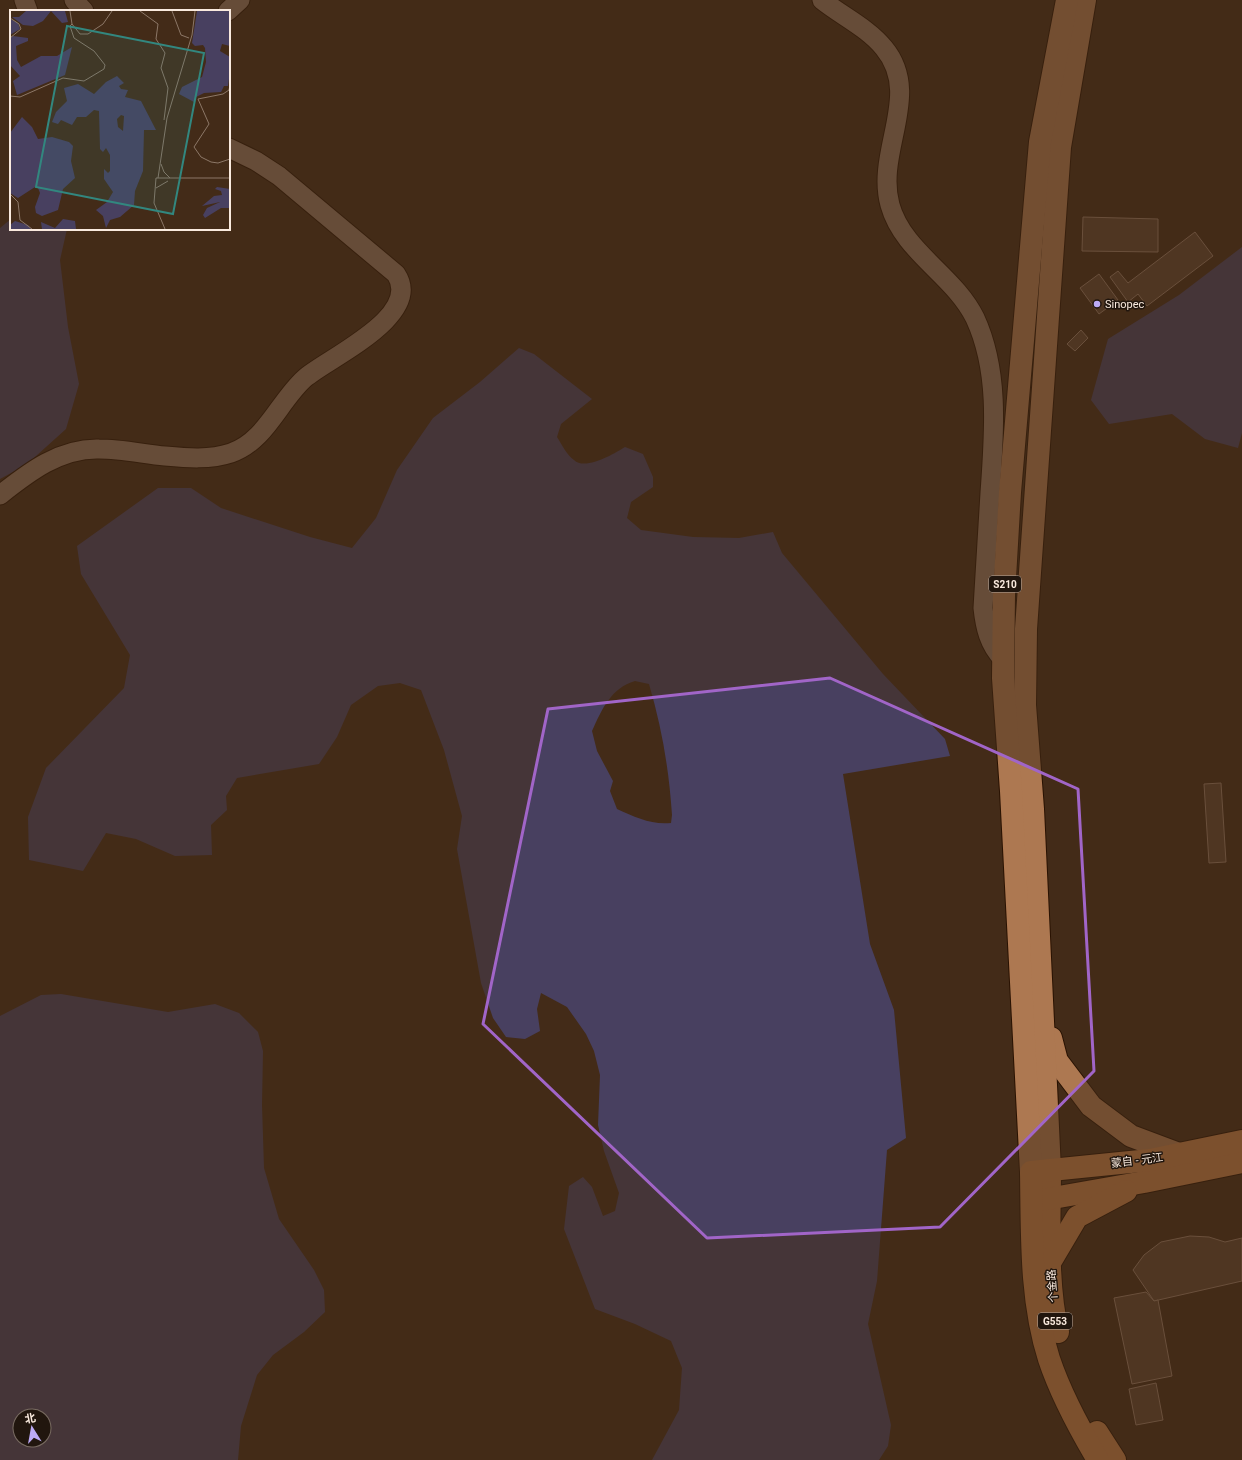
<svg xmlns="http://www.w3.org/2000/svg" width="1242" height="1460" font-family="Roboto,'Noto Sans SC',sans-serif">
<rect width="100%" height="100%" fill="#432b18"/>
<!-- green -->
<g fill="#484060" fill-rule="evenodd">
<path d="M11,219V229H67L60,260L68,327L79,384L66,429L26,465L0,479V228Z"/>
<path d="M1242,247V433L1238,448L1205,439L1172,414L1109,424L1091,400L1108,339L1179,295Z"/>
<path d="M519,348L534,354L592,399L561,424L557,437C562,445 567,455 574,460C585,471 614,454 625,447L643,454L653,477V487L631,502L627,518L641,530L693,537L739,538L773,532L782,553L883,674L945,739L950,756L843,774L870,944L894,1010L906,1138L887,1150L877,1281L868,1324L891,1425L888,1446L879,1460H652L679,1410L682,1368L671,1341L635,1324L595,1309L564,1229L569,1186L583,1177L592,1187L603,1216L615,1211L619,1193L604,1151L598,1125L600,1075L594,1051L586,1034L567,1007L541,993L537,1009L540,1031L525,1039L506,1037L493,1018L481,983L457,849L462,816L444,750L421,690L400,683L378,686L351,705L337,737L319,764L237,778L226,796L227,810L211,825L212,855L175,856L136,839L106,833L83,871L29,860L28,817L46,768L124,688L130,655L81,574L77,546L158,488H191L221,508L310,537L352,548L376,518L397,470L433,418L480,382ZM635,681L649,684C662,728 669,770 672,815L671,823C651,825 635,817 617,809L610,791L613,781L597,751L592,731C602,709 611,688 635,681Z"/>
<path d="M61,994L168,1012L215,1004L239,1013L258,1032L263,1051L262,1105L264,1168L279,1219L314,1270L324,1290L325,1312L304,1332L273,1355L257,1375L241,1426L238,1460H0V1016L41,995ZM20,1416H44V1440H20Z"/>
</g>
<!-- building -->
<g fill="#5d432f" stroke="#987a66">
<path d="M1083,217L1158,219V252L1082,251Z"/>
<path d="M1195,232L1213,256L1147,306L1138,294L1128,302L1110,277L1118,271L1128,283Z"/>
<path d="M1099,274L1118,300L1099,314L1080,288Z"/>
<path d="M1081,330L1088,338L1075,351L1067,344Z"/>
<path d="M1221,783L1226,862L1209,863L1204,784Z"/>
<path d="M1190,1236L1209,1237L1225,1242L1242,1238V1281L1154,1301L1133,1270L1144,1255L1161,1242Z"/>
<path d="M1146,1292L1154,1301L1158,1300L1172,1376L1132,1384L1114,1298Z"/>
<path d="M1156,1383L1163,1420L1136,1425L1129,1389Z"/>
</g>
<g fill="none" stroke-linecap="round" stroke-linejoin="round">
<!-- minor casing -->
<g stroke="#291202" stroke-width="21">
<g id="minor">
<path d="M24,0L28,11"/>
<path d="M74,0L84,11"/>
<path d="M822,0C842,16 868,28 884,48C923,95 875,151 890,205C903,252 954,275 975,318C1000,372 994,435 990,493C988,531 985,570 983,608C985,627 989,645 1003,659"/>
<path d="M228,11L240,0"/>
<path d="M0,495C29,472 60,448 99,449C121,449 144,454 165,456C187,458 210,460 231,453C266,441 279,401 305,378C328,358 424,316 396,274L279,176L256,161L229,148"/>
</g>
</g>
<!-- major casing -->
<g stroke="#291202" stroke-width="24">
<g id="major">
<path d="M1051,1038L1057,1061L1091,1106L1131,1136L1179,1154"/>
<path d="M1050,1170L1033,809L1025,705L1026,629L1060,147L1085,0"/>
<path d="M1031,1172L1011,791L1003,678L1004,595L1010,492L1040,142L1067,0"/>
</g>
</g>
<!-- highway casing -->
<g stroke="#291202" stroke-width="24">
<g id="highway">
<path d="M1050,1170C1050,1219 1046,1284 1058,1332"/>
<path d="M1036,1201L1144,1182L1242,1162"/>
<path d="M1051,1261L1077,1217L1126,1191"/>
<path d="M1097,1432L1115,1460"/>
<path d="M1098,1460C1079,1428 1061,1395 1049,1359C1030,1300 1032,1234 1031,1172L1150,1160L1242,1141"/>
</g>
</g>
<!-- minor -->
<use href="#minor" stroke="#90735f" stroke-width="19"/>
<!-- major -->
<use href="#major" stroke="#ad7851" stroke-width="22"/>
<!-- highway -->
<use href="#highway" stroke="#c07c48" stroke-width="22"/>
</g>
<!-- marked area -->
<path d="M0 0H1242V1460H0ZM830,678L1078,789L1094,1071L940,1227L707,1238L483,1024L548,709Z" fill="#432b18" fill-opacity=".55" fill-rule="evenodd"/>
<path fill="none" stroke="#a165c8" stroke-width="3" stroke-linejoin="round" d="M830,678L1078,789L1094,1071L940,1227L707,1238L483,1024L548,709Z"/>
<!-- markers -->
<circle fill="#bcaaf6" stroke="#21160e" stroke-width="1.5" cx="1097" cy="304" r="4"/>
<g text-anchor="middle" stroke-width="3" stroke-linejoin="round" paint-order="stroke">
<!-- shield labels -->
<g fill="#21160e" stroke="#b9aaa0" stroke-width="1">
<rect x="989" y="576" width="32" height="16" rx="3"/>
<rect x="1038" y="1313" width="34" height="16" rx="3"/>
</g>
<g font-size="10" font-weight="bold" fill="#faeade">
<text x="1005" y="588">S210</text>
<text x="1055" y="1325">G553</text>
</g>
<!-- poi labels -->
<g font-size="11" fill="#faeade" stroke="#21160e" text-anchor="start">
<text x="1105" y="308">Sinopec</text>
</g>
<!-- street labels -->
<g font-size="11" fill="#faeade" stroke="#21160e">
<text transform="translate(1137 1160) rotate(-7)" y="4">蒙自 - 元江</text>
<text transform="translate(1052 1286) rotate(-94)" y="4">个金路</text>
</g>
</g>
<!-- overview -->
<g transform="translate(10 10)">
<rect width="220" height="220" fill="#432b18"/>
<path d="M16,1H55L58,12L52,13L41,1L33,11L23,16L13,15L2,7H9ZM187,1H220V36L212,34L210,41L220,47V62L218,76H214L211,82L194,83L186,87L184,92L169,84L172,77L192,67L196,52L195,38L193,35L185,36L182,33ZM0,9L8,13L10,19L0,25ZM3,26L18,28V31L6,36L7,50L11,57L31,46H47L62,37L55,65L7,85L3,71L10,66L0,55V28ZM107,66L114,73L109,76L111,79L118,80L115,87L131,91L146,120H134L133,161L125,181L124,195L110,207L100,210L96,218L93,206L86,200L97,192L103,182L94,169V159L98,163L100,161V145L96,138L93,142L90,139L89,101L84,100L76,107H67L62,115L51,110L48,114L42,112L46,102L57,91L54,78L68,74L84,84L96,72ZM111,105L114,106L113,121L108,117L107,109ZM12,107L22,117L28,129L42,127L59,132L63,136L61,151L65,168L53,179L48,200L32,206L26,203L25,197L30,183L28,178L25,177L8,188L0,183V123ZM207,177L220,179V198H211L195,208L193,205L197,198L210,192L192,196L204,186L212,185L211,181L205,179ZM53,209L65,211L66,219H32L31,212L45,218ZM5,211L18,215L21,219H0V215Z" fill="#484060" fill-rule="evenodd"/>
<path fill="none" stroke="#8c7767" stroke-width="1" d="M60,1L62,14M130,1L148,14L146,29L155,43L151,58L158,78L154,110M162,1L171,25L179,28M0,8L9,14L11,19L0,28M220,75L219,80L213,84L188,89L199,114L184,137L191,147L201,152L208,153L220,149M0,86L10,87L53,68L74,71L94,59L95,55L84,41L64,28L60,16L62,14L70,24H78L93,14L102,1M151,154L154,162L160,168M148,168L157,108L182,25L185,1M146,178L158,171M0,184L8,192L10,210L22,219M155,219L144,193L146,168H220"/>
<path fill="#32877f" fill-opacity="0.15" stroke="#32877f" stroke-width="2" d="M57,16L194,43L163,204L26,177Z"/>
<rect width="220" height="220" fill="none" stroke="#faeade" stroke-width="2"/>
</g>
<!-- north arrow -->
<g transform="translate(32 1428) rotate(349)"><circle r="19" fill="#21160e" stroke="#786b61"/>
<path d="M0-3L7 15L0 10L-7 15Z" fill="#bcaaf6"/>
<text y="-6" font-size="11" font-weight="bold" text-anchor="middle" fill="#faeade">北</text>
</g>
</svg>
